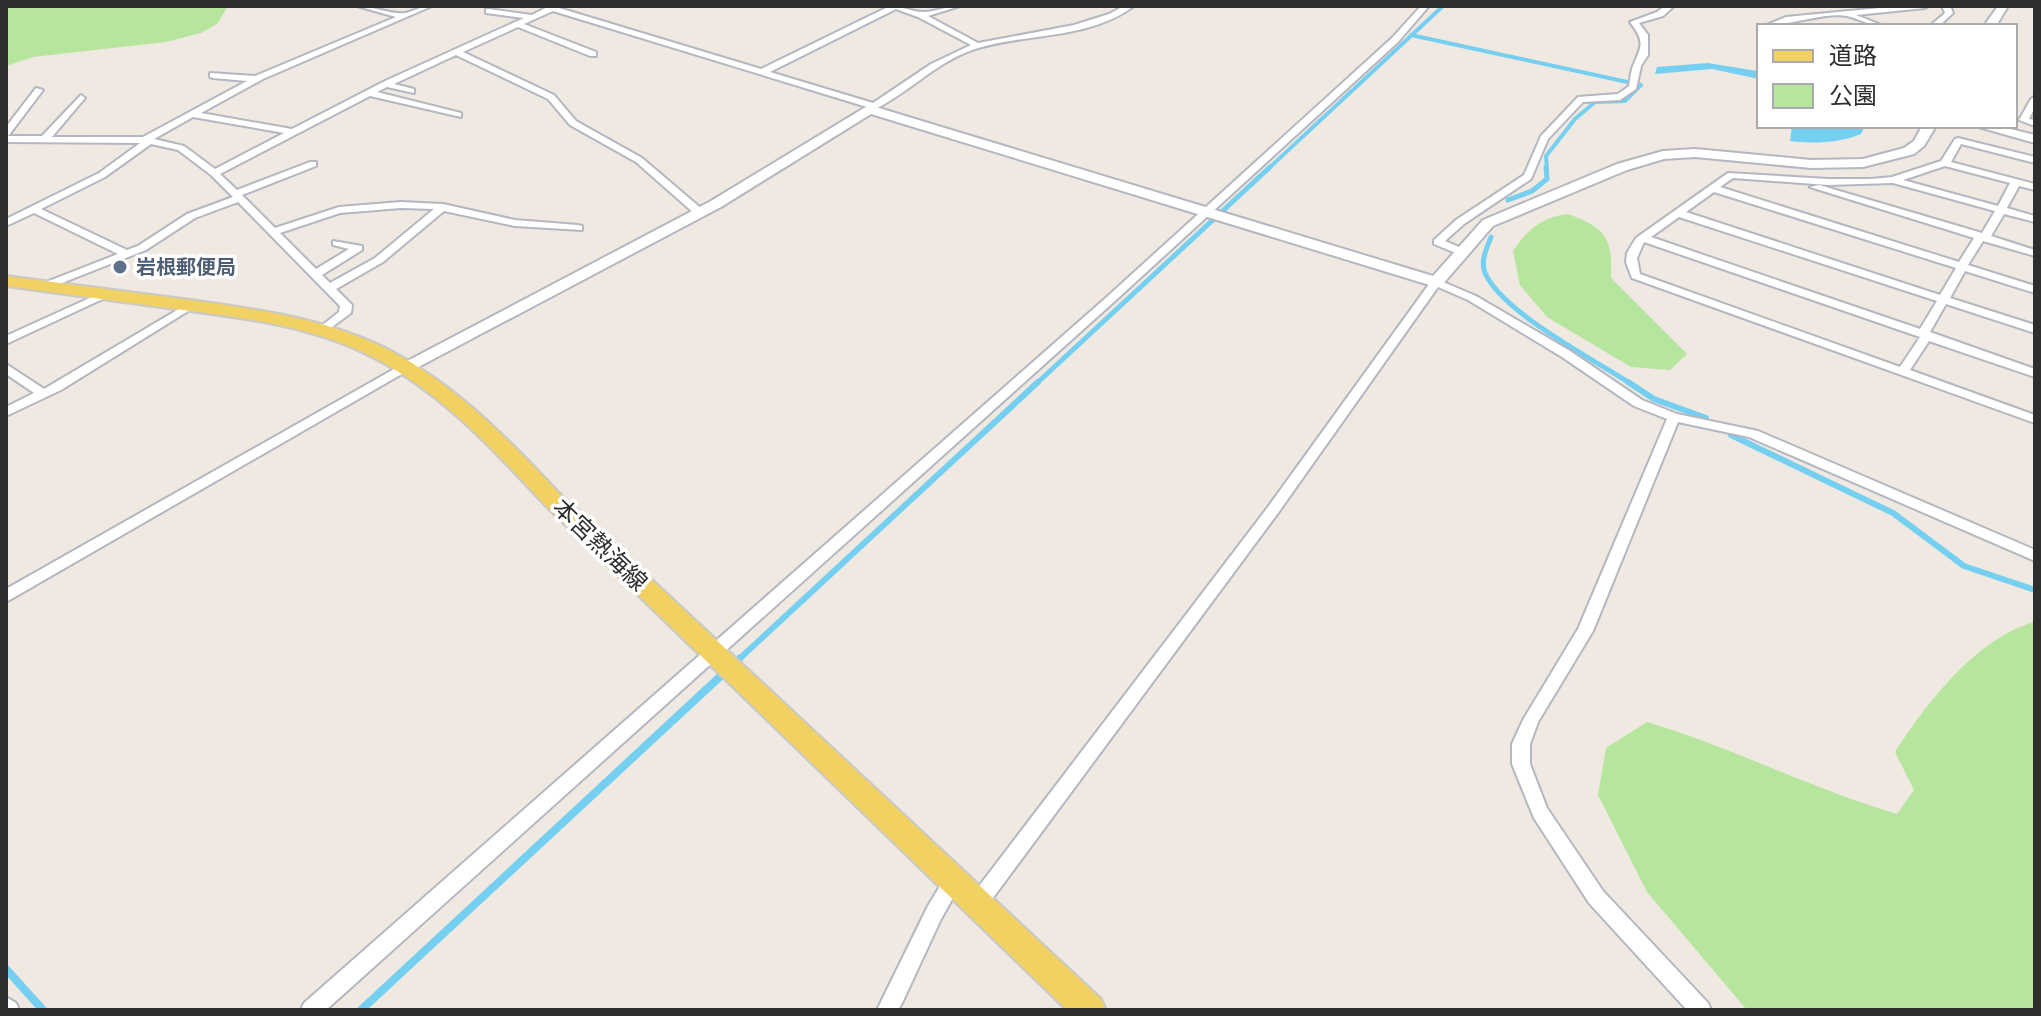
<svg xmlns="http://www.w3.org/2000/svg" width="2041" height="1016" font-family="Raleway,'Noto Sans JP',sans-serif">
<rect width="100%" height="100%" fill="#efe9e1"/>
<!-- green -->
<g fill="#b6e59e">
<path d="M6,6H228L217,24L201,33L166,42L33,57L6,66Z"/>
<path d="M1568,214C1606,228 1613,238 1611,278L1687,354L1670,370L1631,367L1547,317L1520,285L1513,251C1527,230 1542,217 1568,214Z"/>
<path d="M2035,622V1010H1747L1647,892L1598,795L1606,748L1647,722C1732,747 1811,789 1897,814L1914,790L1895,752C1926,704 1977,637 2035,622Z"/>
</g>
<!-- water -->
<g fill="#75cff0">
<path d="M1708,63L1757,71L1759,79L1712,69L1655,74L1657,67Z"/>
<path d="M1792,126H1865L1861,134C1840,143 1813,144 1790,141Z"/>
</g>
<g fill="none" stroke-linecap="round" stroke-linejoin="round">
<!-- stream-far3 -->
<g stroke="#75cff0" stroke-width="4">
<path d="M1411,35L1641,85L1625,101L1595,102L1575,119L1546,156L1547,169"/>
<path d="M1268,169L1443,6"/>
</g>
<!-- stream-far2 -->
<g stroke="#75cff0" stroke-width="5">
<path d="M1508,200L1532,191L1547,179L1546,167"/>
<path d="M1491,237C1487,248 1480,261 1485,273C1503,313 1593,359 1631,384"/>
<path d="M1036,384L1270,167"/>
</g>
<!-- stream-far1 -->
<g stroke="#75cff0" stroke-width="6">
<path d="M1628,382L1654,399L1706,418"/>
<path d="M1731,435L1893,513L1964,566L2035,590"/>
<path d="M737,661L1038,382"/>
</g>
<!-- stream -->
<g stroke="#75cff0" stroke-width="8">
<path d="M733,665L739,659"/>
<path d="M6,969L43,1010"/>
<path d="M361,1010L725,672"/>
</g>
<!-- street casing -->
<g stroke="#b4b7c1" stroke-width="4">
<g id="street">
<path d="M357,6C372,6 393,15 405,13C415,11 421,6 432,6L263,79L201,113L292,129L385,81L524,18L486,13V9H489L532,15L549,6H561L559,8L761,69L890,6C902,6 915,13 925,12C937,11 947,6 960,6L928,16L978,43L1074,25L1109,14L1124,6H1134C1089,40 1025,33 975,49C935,62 906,96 869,112L865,109L867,107L553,11L524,24L596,52V56H590L518,27L463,52L554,95L576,121L642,158L703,210V214H695L636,162L570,125L548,99L456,55L394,84L414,89V93L387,87L377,92L461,113V117L370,96L220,174L237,190L310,162H316V166L242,195L275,228L339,207L401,202L443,204L515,220L578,225L582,226V230L515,226L444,211L383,262L336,289L352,305L351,313L321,335L315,331L339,312L340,306L238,202L195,218L146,250L49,288H41V284L118,254L34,213L6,226V219L99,173L140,143L6,142V136H42L81,95L85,98L52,137H143L247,81L213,78L210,77V73L255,76L396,17ZM896,9L918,17L971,45L931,64L873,103L770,72ZM193,117L284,133L215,169L184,146L154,139ZM151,144L178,150L211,175L233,197L187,214L138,246L127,250L41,209L105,177ZM401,208L434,209L375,258L330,283L322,275L362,250V246L333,241V245L349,249L316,269L280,233L340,213Z"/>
<path d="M1421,6H1429L1398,42L1116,300L326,1010H301L304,1003L1108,296L1392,38Z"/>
<path d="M1665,6H1674L1663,16L1639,23L1648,35V55L1641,66L1636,89L1620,100L1583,102L1548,139L1531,179L1464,224L1445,241L1466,250V254H1458L1434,244V240L1456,220L1524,175L1541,136L1578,97L1618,94L1629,86C1630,80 1631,71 1633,66C1642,45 1645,42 1630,22L1657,12Z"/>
<path d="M1901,6H1929L1925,8L1856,15L1884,26C1870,26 1860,19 1847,16C1825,12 1787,26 1764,26L1786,17Z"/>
<path d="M1942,6H1950L1953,13L1939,26H1930L1945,13Z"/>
<path d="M36,88L43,90L9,135L6,136V127Z"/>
<path d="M2035,96V107L2029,119L2035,120V126L2019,120L2031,99Z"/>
<path d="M1958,138L2035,157V163L1961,144L1951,162L2035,184V190L2019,186L2007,208L2035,216V222L2004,214L1991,236L2035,250V256L1983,241L1968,265L2035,286V293L1965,271L1950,298L2035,325V333L1946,304L1930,332L2035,369V377L1929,341L1910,370L2035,415V423L1632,278L1626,262L1627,253L1636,238L1728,173L1828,179H1871L1892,177L1941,161L1955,139ZM1945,166L2010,183L1998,206L1903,180ZM1733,178L1828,185L1893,183L1995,211L1982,233L1819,185L1810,187L1974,238L1959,262L1720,187ZM1714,192L1956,268L1940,295L1686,212ZM1679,217L1937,301L1920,329L1651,237ZM1644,242L1920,337L1900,367L1640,274L1637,258Z"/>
<path d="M1436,279L1476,296L1570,351L1642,400L1677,414L1758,431L2035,550V561L1749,437L1678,422L1593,631L1538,722L1530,744V764L1547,808L1603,891L1708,1003L1711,1010H1687L1589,903L1534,818L1512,764V744L1523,720L1578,629L1667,419L1634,406L1562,357L1468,300L1438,287L1278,513L984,910L977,913L970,910L967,904L970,898L1268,507L1432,280Z"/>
<path d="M105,291L111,294L109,296L6,344V336Z"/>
<path d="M189,303L195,306L193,308L61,390L6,416V407L34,393L6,374V364L44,389Z"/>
<path d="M403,364L407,365L409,368L407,371L6,602V589Z"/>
<path d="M953,873L960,876L962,882L941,919L903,1001L898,1010H877L928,906L946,876Z"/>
<path d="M6,997L16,1003L19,1010H6Z"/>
</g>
</g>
<!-- secondary casing -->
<g stroke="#b4b7c1" stroke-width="4">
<g id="secondary">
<path d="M1998,6H2008L1996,26H1984Z"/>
<path d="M869,105L1433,276L1483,220L1617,164L1663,151L1695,149L1811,160L1863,159L1904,148L1914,141L1922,126H1936L1924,146L1914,154L1863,167L1811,168L1695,157L1664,159L1627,170L1493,226L1442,285L1436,287L871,114L721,207L409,372L403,373L394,368L711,201Z"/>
<path d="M1975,126H1998L2035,135V143Z"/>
</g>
</g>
<!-- primary casing -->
<g stroke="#c9c9c9" stroke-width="4">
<path id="primary" d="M6,276C62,283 119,291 175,298C249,308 326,317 393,352C458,387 510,441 560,494L1101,999L1106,1010H1067L544,504C495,451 444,396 380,361C317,326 245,318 175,309C119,301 62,294 6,286Z"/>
</g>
<!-- street -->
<use href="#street" fill="#fff" fill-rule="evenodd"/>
<!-- secondary -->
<use href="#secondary" fill="#fff" fill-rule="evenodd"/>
<!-- primary -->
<use href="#primary" fill="#f2d163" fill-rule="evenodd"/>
</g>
<!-- markers -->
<circle fill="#5c6f8a" stroke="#fff" stroke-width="3" cx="120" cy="267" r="8"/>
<g text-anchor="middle" stroke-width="7" stroke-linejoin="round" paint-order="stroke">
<!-- far-service labels -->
<g font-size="20" font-weight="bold" fill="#4e5e75" stroke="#fff" text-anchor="start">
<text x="136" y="274">岩根郵便局</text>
</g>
<!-- street labels -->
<g font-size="24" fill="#2e2e2e" stroke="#fff">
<text transform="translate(600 545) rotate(44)" y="8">本宮熱海線</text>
</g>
</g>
<!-- border -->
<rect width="2041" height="1016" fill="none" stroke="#2e2e2e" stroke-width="16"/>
<!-- legend -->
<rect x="1757" y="24" width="260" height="104" fill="#ffffff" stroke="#ababab" stroke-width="2"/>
<rect x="1773" y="50" width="40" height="12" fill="#f2d163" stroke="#ababab" stroke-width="2"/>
<text x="1829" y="64" font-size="24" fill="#2e2e2e">道路</text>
<rect x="1773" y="84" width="40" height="24" fill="#b6e59e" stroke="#ababab" stroke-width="2"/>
<text x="1829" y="104" font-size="24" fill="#2e2e2e">公園</text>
</svg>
